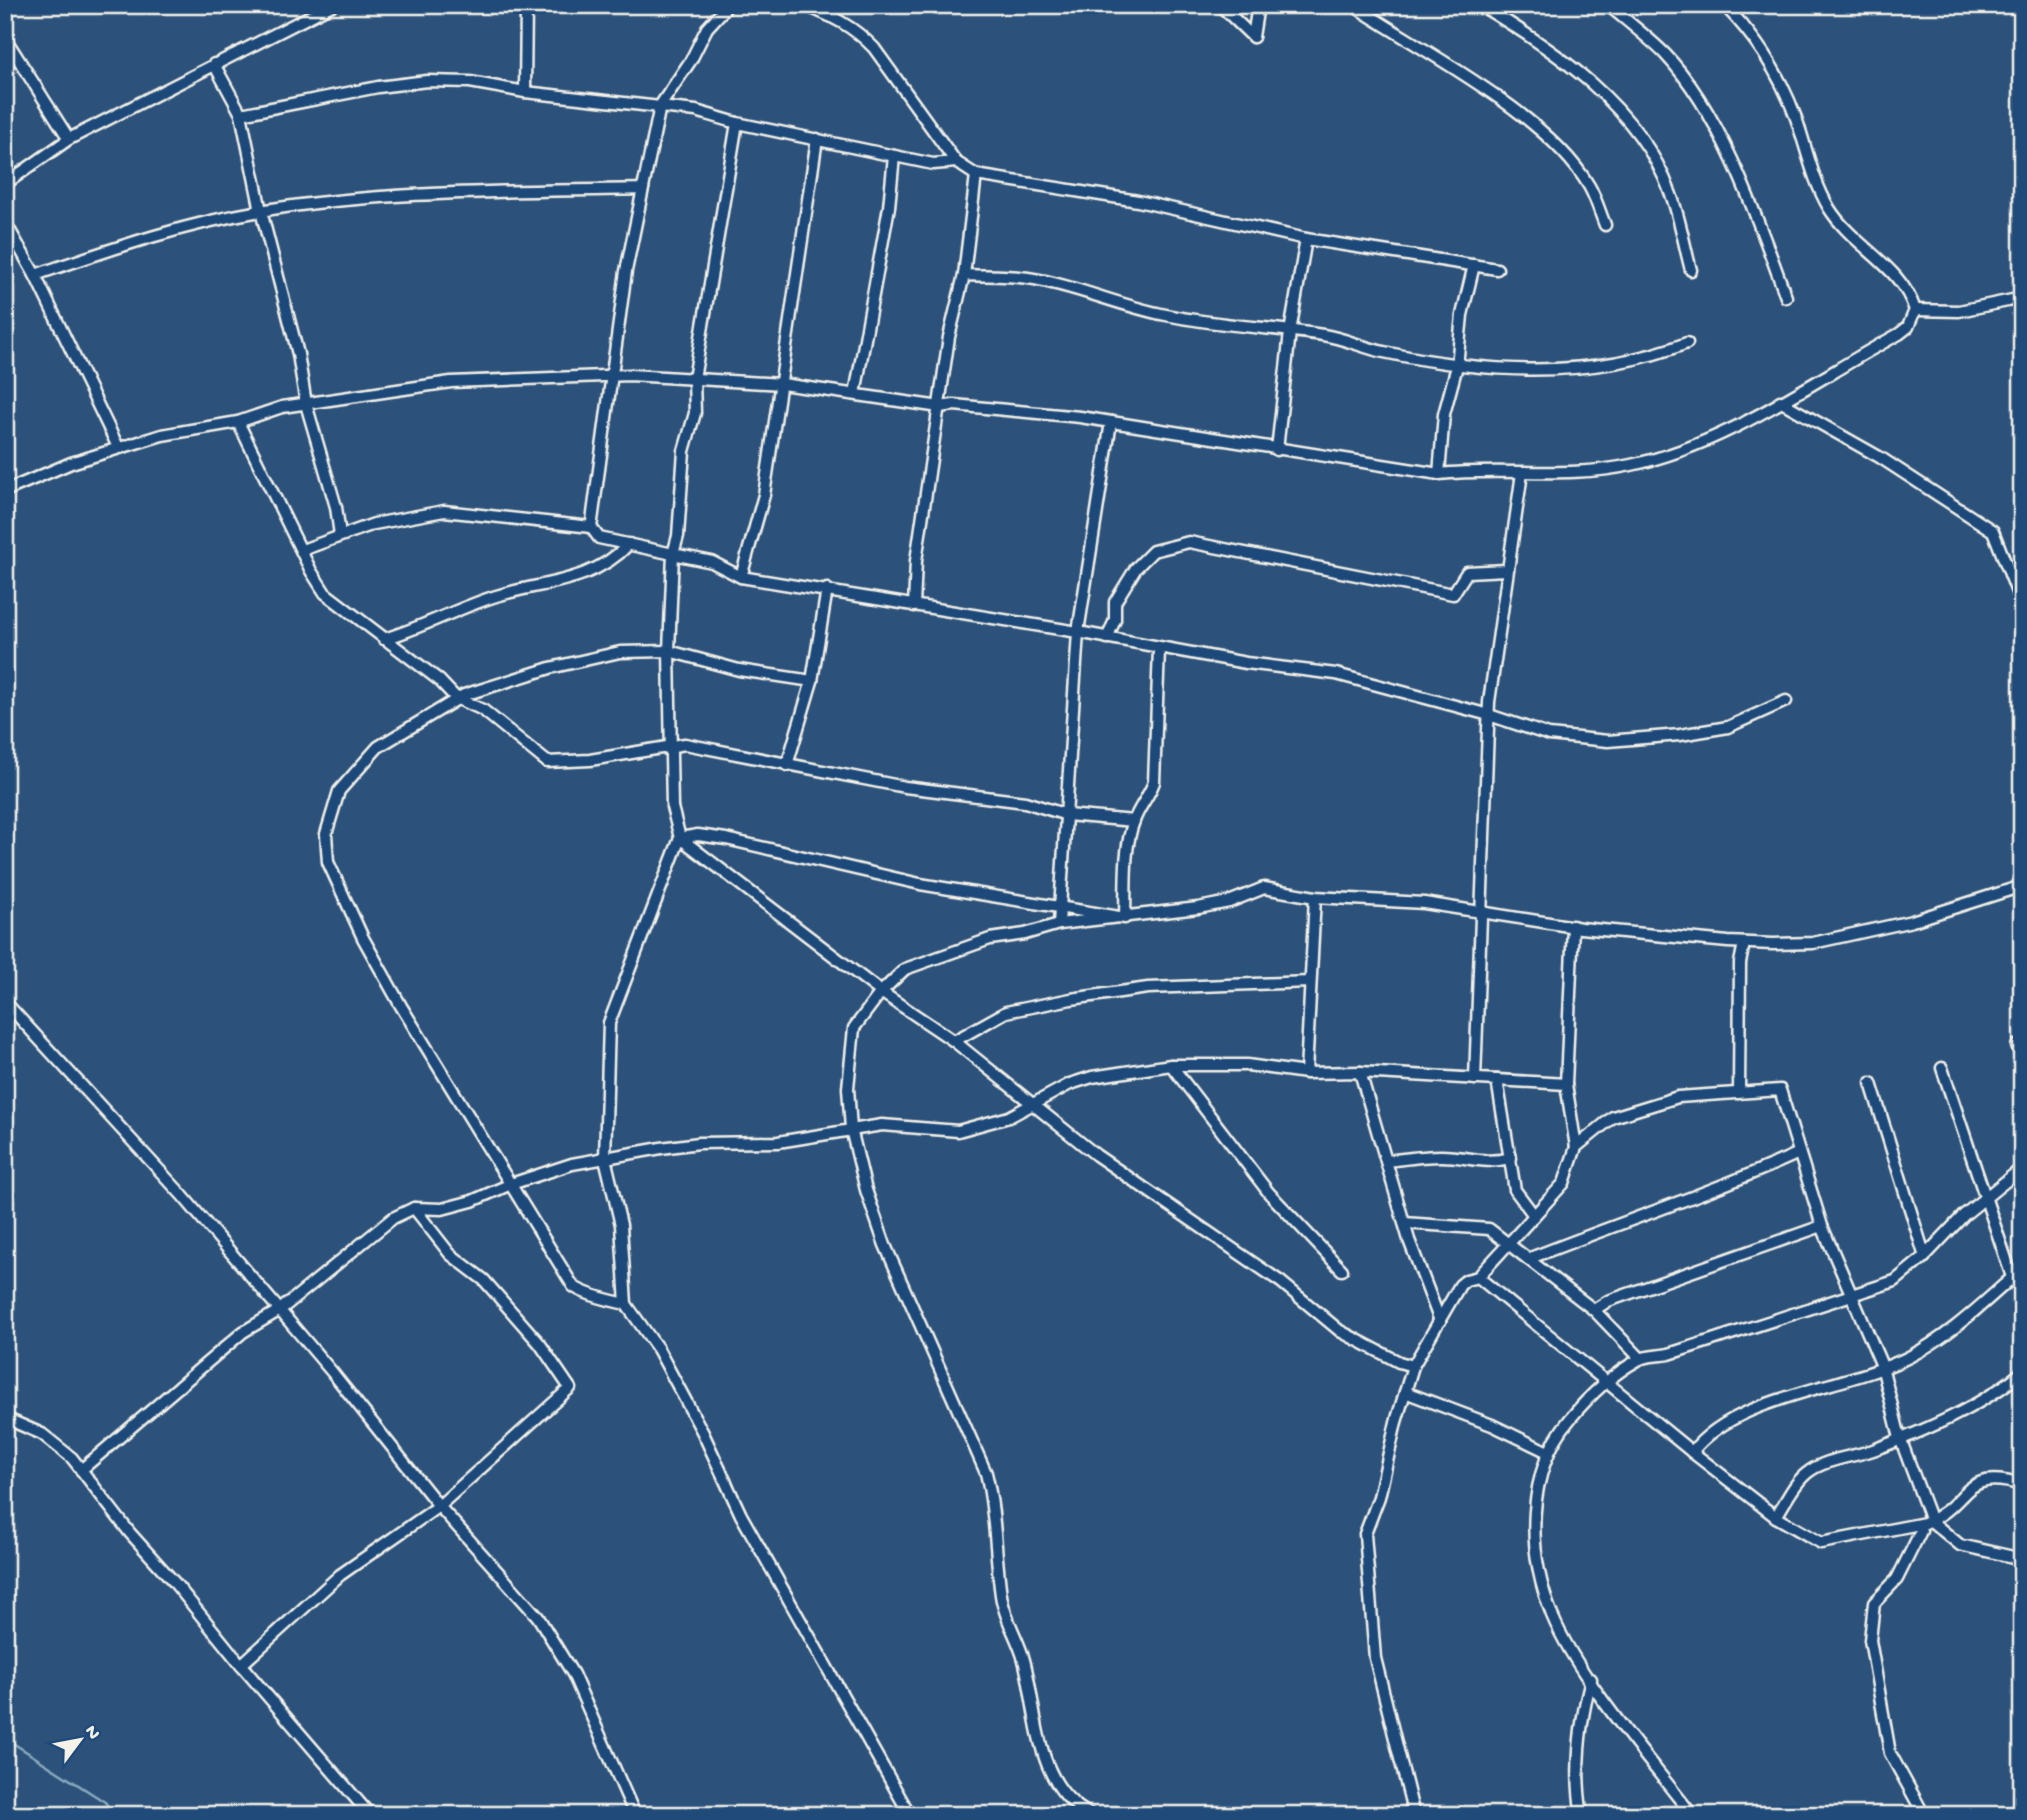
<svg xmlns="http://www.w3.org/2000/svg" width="2027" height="1820" font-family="'Gochi Hand',sans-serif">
<rect width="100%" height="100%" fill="#2c527c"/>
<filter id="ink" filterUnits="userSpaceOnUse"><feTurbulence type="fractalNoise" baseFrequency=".0143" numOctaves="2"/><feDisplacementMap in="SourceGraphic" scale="14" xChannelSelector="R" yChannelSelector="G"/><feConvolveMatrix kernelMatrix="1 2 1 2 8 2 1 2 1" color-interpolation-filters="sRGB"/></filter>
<g filter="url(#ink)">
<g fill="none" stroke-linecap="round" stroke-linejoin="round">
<!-- stream -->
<path stroke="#89aabc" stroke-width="2.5" d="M5,1738L105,1802L114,1815"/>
<!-- street casing -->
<g stroke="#f4f1e8" stroke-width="15">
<g id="street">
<path d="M728,5L707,28L691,60L660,106L626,271L592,521L591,527L599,538L673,554L669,651L672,807L680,838L881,992L954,1041L1096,1155L1281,1282L1340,1331L1399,1362L1413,1366L1460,1285L1466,1280L1478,1277L1692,1452L1776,1517L1821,1543L1925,1523C1972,1504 1960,1467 2022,1485"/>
<path d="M804,5C832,16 853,26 874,48L956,162"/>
<path d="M1220,5L1253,37"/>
<path d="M1353,5C1423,52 1548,114 1589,186C1596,198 1600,213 1605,225"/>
<path d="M1480,5C1555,50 1639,107 1670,192C1680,217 1684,245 1691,270"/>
<path d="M1608,5C1627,21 1648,37 1665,54C1722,114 1758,220 1786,297"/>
<path d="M1253,37L1258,5"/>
<path d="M5,38L69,139"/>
<path d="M214,64L241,114L261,211L298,354L306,404L336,507L340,535"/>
<path d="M525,92L526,5"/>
<path d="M241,114L378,87L427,81L470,82L525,92L696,111L737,123L933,164L956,162L976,175L1138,201L1306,239L1497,269"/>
<path d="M737,123L694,379L695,413L684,451L678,536L673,554L712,562L741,577L1078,632L1111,422"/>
<path d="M5,184L69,139L332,5"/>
<path d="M5,222L35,275L118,447"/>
<path d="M35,275C109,250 183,224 260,211C386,190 515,192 643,189"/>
<path d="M964,275C985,276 1007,275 1028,278C1075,285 1119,306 1166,315C1218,326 1271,327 1323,335C1344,338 1364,348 1384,352C1481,373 1592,380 1687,343"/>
<path d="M1915,310L1959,311L2022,298"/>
<path d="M855,394L889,207L894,156"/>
<path d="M1780,401L1881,458L1993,531L2022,605"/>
<path d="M238,422L311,571L325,593L439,680L456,698L483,710L547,762L590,760L685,744L905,787L1025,802L1067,815L1134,821"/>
<path d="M1277,450L1290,332L1306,239"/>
<path d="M1439,474L1444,414L1457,366L1462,315L1474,265"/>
<path d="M5,491L71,463L162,435L238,422L282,407L451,382L630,375L782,384L940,407L954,405L1080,417L1439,474C1503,467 1567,479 1631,465C1729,444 1812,381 1899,334L1908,327L1915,310C1901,265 1853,247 1829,208C1812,179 1807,149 1796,118C1780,74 1757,38 1724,5"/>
<path d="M302,550L374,524L444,511L591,527"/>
<path d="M741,577L764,495L817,139"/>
<path d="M914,606L916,561L949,337L964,275L976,175"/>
<path d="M1107,638L1115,620V602L1136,568L1153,551L1189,542L1453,594L1467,572L1506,570"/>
<path d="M384,639C421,628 454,610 490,598C541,581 590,585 629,544"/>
<path d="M787,765L812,681"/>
<path d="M1059,924L1078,632L1246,663L1336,674L1489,715L1549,735L1608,741L1680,735L1728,727L1786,701"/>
<path d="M5,1002L182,1195L332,1372L439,1506L538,1617L573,1674L635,1815"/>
<path d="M954,1041L1006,1012L1071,999L1148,988L1310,982"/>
<path d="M2022,1045L2017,1046L2022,1058"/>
<path d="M1171,1065L1269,1193L1342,1270"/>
<path d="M1942,1068L2012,1277L2022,1294"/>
<path d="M1360,1072L1409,1240L1440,1321"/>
<path d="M1306,1073L1315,897"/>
<path d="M1475,1079L1489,702L1522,473"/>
<path d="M1497,1080L1515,1190L1533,1214"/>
<path d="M1871,1083L1925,1257"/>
<path d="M1566,1084L1573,926"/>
<path d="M1739,1093L1740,963L1744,943"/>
<path d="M1386,1161C1404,1159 1423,1156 1441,1156C1469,1156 1481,1165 1511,1158"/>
<path d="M1404,1223L1489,1229L1594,1310L1640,1358"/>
<path d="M1528,1259C1619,1223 1711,1193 1799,1153"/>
<path d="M1478,1277L1564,1183L1576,1147"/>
<path d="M626,1304C612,1301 583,1294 573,1286L401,1006L363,938L328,862L326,834L339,791L378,747L464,695L550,668L620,652L669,651L739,670L812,681L827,589"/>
<path d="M1594,1310L1608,1301L1822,1226"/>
<path d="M1413,1366L1396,1422L1379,1497L1365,1534L1375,1658L1414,1815"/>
<path d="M1405,1392L1492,1425L1548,1452"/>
<path d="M5,1418L42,1434L72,1458L130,1533L174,1582L241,1665L340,1575L439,1506L570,1388L540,1344L484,1280L450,1254L414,1208"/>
<path d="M1692,1452C1736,1395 1845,1389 1909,1357C1953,1334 1985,1301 2022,1269"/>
<path d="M81,1470L243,1332L280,1310L393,1218L414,1208L442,1209L472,1201L511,1184L572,1164L661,1148L699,1143L778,1142L882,1125L958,1131L1009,1117L1070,1084L1092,1077L1171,1065H1247L1306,1073L1360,1072L1566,1084L1576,1147L1613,1117L1678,1097L1780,1090L1822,1226L1882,1366L1900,1438L1931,1521L1960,1545L2022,1559"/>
<path d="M1776,1517C1785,1503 1794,1483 1807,1473C1824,1459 1853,1457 1873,1450C1924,1431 1981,1407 2022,1372"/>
<path d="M1919,1525L1921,1531L1897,1579L1874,1603L1870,1640L1890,1753L1924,1815"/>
<path d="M241,1665L370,1815"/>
<path d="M910,1815L741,1515L703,1433L658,1349L626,1304L621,1225L605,1158L609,1023L680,838L698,835L726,839L920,884L1125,918C1126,888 1123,849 1134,821C1139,807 1149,796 1154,782L1159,649"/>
<path d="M1091,1815C1034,1786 1038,1713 1024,1660C1018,1638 1004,1618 1001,1595C995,1554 996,1513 986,1473L885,1245L866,1190L851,1129L848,1088L854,1028L881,992L905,969L990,939L1025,934L1059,924L1198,908L1229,902L1264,888L1315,897L1424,903L1581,928L1728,942L1773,944L1813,943L1912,921L2022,886"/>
<path d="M1582,1815C1574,1771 1580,1722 1591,1679"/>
<path d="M1692,1815C1649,1759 1578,1678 1552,1615C1527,1552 1525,1473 1570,1419C1588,1397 1613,1374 1638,1360C1646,1355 1660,1356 1669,1354L1895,1281L1923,1258L1964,1215L2022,1168"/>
</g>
</g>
<!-- street -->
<use href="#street" stroke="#1f4a7a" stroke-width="10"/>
</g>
</g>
<!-- margin -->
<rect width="2027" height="1820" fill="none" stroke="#1f4a7a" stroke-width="28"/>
<rect x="14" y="14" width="1999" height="1792" fill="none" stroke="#f4f1e8" stroke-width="2.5" filter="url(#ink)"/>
<!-- north arrow -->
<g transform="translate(80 1740) rotate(58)" stroke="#1f4a7a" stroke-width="5" paint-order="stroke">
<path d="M0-5L12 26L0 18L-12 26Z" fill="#f4f1e8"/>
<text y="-10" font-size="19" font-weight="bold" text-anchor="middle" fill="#f4f1e8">N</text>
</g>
</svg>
